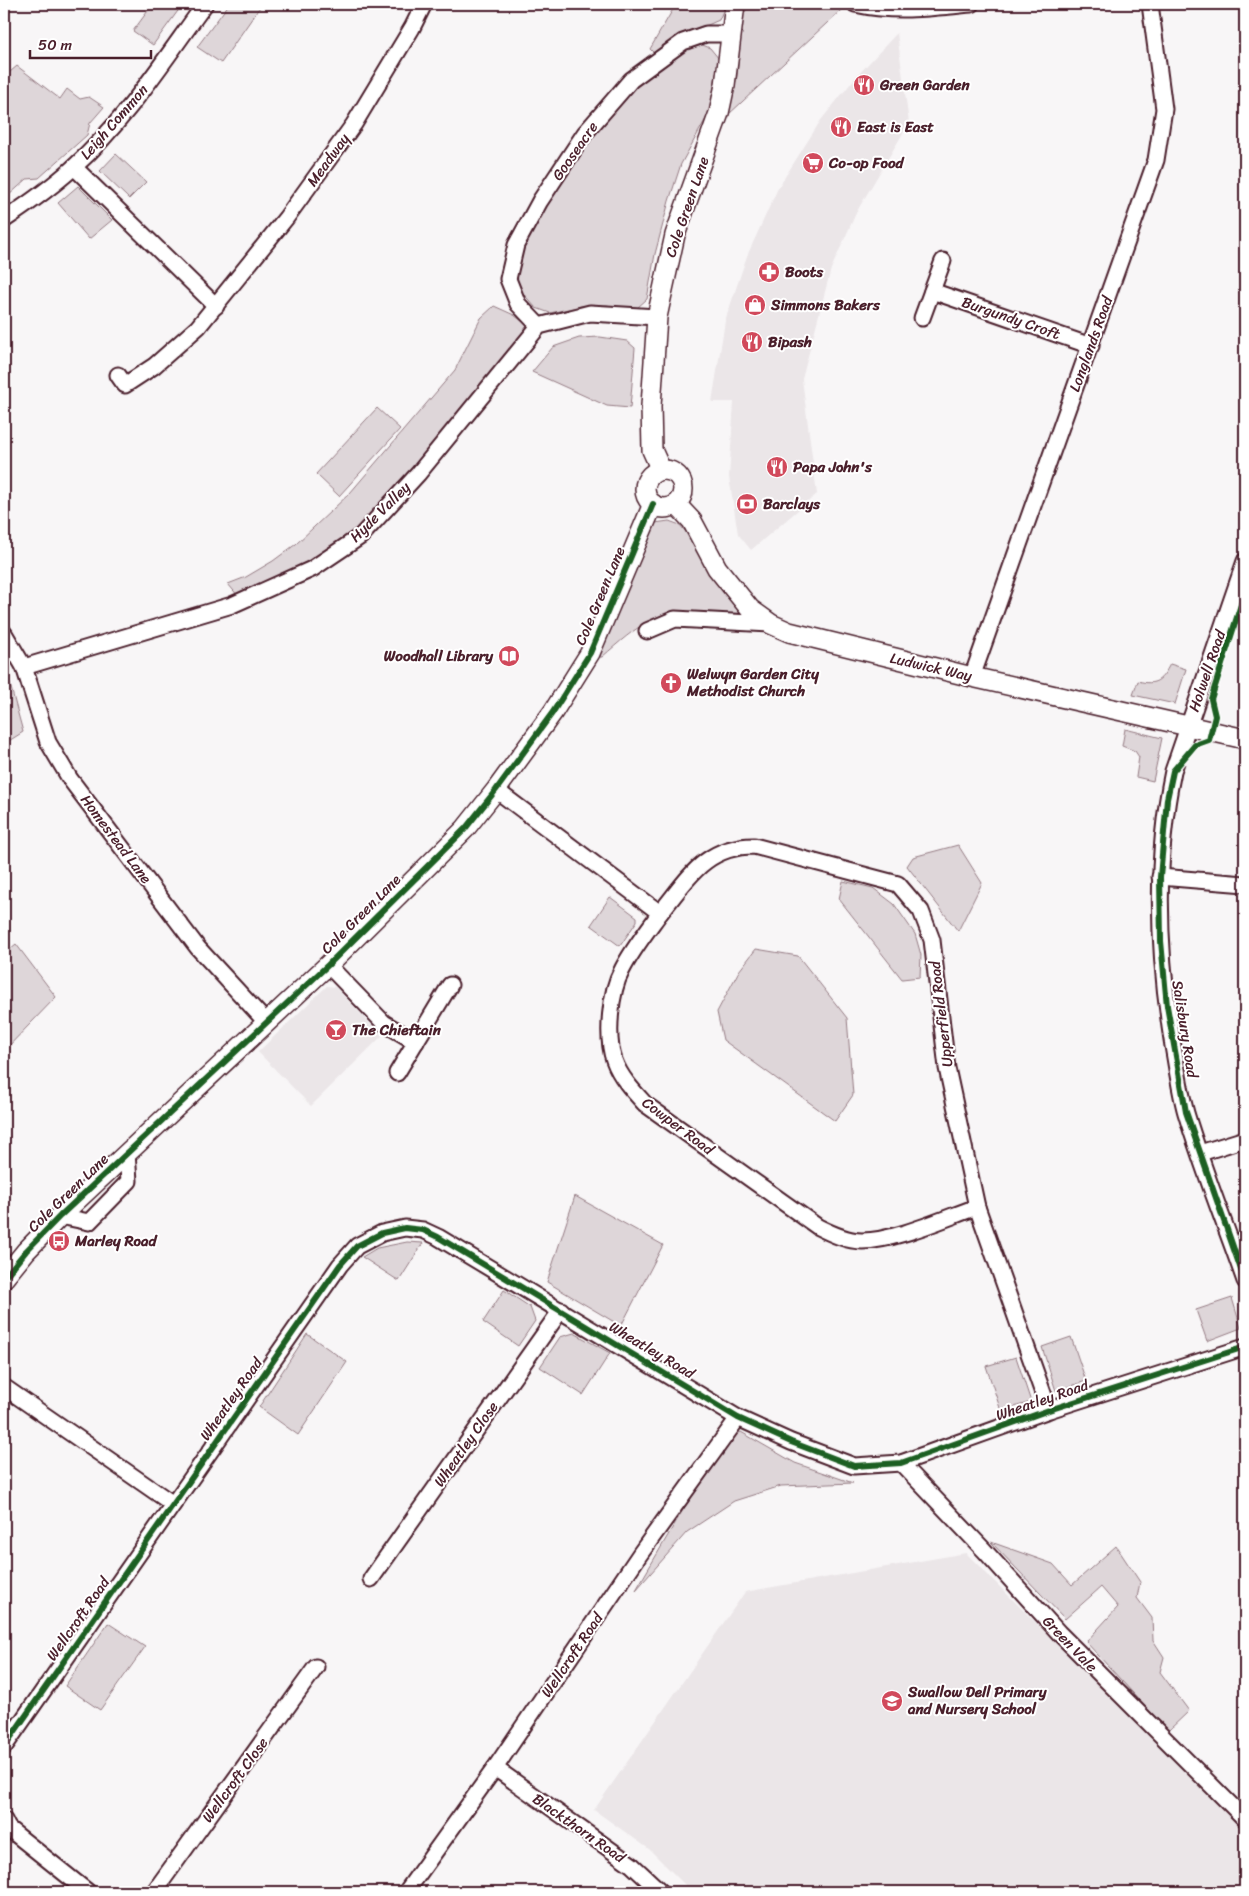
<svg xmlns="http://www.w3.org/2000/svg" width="1249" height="1896" font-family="Sriracha,sans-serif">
<rect width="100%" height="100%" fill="#f8f6f7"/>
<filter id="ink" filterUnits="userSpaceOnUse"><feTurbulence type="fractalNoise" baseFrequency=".02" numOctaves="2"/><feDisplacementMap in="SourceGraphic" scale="10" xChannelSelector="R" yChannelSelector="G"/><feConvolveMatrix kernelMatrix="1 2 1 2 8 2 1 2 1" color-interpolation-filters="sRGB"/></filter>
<g filter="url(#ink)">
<!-- built -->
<g fill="#ebe6e8">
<path d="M897,33L909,123L857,211L831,269L802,379L817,494L751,550L738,534L729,477L734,402H712L725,321L747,256L778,188L821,120L856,77Z"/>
<path d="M327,986L335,987L382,1036L311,1106L258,1052Z"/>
<path d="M966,1553L1245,1832V1892H692L649,1849L594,1810L745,1592Z"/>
</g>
<!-- green -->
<g fill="#ded6d9" stroke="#947a82">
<path d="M153,4H183L153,45L133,31Z"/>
<path d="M229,4H262L221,63L197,47Z"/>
<path d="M675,4H726L719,20L683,36L655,54L650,49L672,11Z"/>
<path d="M755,4H799L841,10L728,115L737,76L743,14L751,5Z"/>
<path d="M700,44L710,48L719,59L709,113L681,164L669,201L655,254L647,299L637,308L626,309L607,305L581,306L550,313L536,308L519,289L515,272L520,249L533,222L596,130L642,77L688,46Z"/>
<path d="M17,66L60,99L67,89L80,99L89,97L104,107L90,123L87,135L39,178L27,179L8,196L4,189V77Z"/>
<path d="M116,154L146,182L129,199L100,171Z"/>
<path d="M78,186L112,220L89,239L58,203Z"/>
<path d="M494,306L514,315L531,328L414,471L357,532L307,564L239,597L228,584L246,577L273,561L296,544L350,493L455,370L481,318Z"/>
<path d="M600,337L627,341L635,348L630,408L607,406L532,372L553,347L579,338Z"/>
<path d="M377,408L400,429L339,496L316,474Z"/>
<path d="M669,521L680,525L690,537L707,569L741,613C729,616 715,612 702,612C652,612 639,625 602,657H599L597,655L649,527L655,523Z"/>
<path d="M4,662L23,732L4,744Z"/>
<path d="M1170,664L1186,669L1175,704L1133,695L1138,681C1156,686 1162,680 1170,664Z"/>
<path d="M1125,729L1162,738L1153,781L1136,777L1139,757L1135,751L1122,746Z"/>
<path d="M958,845L982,883L958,931L907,866L913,857Z"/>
<path d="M843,881L873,888L894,904L915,934L921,955L920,977L902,979L839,899Z"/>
<path d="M610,897L637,917V921L620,946L591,925Z"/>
<path d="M16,944L56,997L4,1051V954Z"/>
<path d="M756,949L798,956L847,1018L853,1095L835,1121L723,1040L717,1012L739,971Z"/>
<path d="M575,1196L663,1245L621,1326L547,1282Z"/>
<path d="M407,1242L423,1243L399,1281L362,1257L377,1248Z"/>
<path d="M504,1290L530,1307L535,1321L518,1346L483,1322Z"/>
<path d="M1232,1298L1241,1328L1207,1341L1196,1310Z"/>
<path d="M574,1333L610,1353L583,1395L540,1367L560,1337Z"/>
<path d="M307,1334L347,1362L298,1435L259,1407Z"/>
<path d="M1071,1337L1086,1381L1056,1391L1042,1347Z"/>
<path d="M1016,1357L1031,1402L1001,1411L986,1366Z"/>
<path d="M741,1432L795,1463L853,1483L781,1486L734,1501L687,1532L636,1590L684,1508L736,1434Z"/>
<path d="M991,1542L1053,1564L1072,1585L1116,1546L1140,1582L1137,1598L1152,1618L1153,1640L1164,1657L1160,1672L1189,1711L1168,1731L1086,1642L1118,1607L1101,1587L1065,1619Z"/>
<path d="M108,1623L145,1647L100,1710L65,1686Z"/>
</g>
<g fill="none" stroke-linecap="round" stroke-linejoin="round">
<!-- minor casing -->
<g stroke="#4a1f2b" stroke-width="19">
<g id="minor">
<path d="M855,4C894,13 932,8 971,4"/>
<path d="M74,167L216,306"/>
<path d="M4,220C28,204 52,187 74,167C126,120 164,60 205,4"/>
<path d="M932,291L1091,346"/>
<path d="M922,318L943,261"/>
<path d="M539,326L518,304L508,279L516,245L540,201L585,133L631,80L683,42L706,34H731"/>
<path d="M118,375L125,385L154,366L198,327L286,218L354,124L412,28L424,4"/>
<path d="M1245,561L1173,771C1154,862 1158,955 1173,1046C1177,1068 1180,1092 1186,1113C1203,1170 1226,1226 1245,1281"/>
<path d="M647,631L675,619L771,624"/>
<path d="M4,633L24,667L48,742L70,779L198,948L266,1022"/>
<path d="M24,667L232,605L312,569L361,536L418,474L539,326L590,313L657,317"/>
<path d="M972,677L1156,160L1164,109L1150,4"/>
<path d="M496,790L660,913C647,931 632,950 622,970C610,992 606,1037 614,1060C620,1077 633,1091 645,1104L818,1227C832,1234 847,1241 862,1241C895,1241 945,1218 977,1207"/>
<path d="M1160,877L1245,884"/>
<path d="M660,913C688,879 705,846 754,846L898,884L921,911L932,940L947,1068L977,1207L1049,1410"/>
<path d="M328,965L384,1023L416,1042"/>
<path d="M397,1073L450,985"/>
<path d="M1200,1153L1245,1139"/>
<path d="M60,1216L89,1222L129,1181L127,1153"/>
<path d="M4,1387L173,1504"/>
<path d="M901,1463L984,1550L1059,1633L1245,1819"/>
<path d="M371,1579L561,1310"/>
<path d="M4,1747L340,1265L357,1246L382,1233L405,1228L423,1230L438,1237L738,1418L791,1442L854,1466L901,1463L1049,1410L1245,1347"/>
<path d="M495,1768L632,1865L661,1892"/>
<path d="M4,1820L8,1828L88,1892"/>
<path d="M154,1892L316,1667"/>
<path d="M406,1892L495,1768L640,1554L738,1418"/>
</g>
</g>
<!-- tertiary casing -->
<g stroke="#4a1f2b" stroke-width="22">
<g id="tertiary">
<path d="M661,470L652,450L651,406L657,317L675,235L719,113L725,85L735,4"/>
<circle cx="664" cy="489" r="19"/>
<path d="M676,504L692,521L717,568L750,609L771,624L789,632L972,677L1245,739"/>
<path d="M4,1278L26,1251L60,1216L328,965L465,829L496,790L553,712L590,653L653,504"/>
</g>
</g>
<!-- minor -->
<use href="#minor" stroke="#fff" stroke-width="15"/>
<!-- tertiary -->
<use href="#tertiary" stroke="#fff" stroke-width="19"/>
<!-- cycleway casing -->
<g stroke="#fff" stroke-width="9">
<g id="cycleway">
<path d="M1245,592L1211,699L1215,716L1209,740L1195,745L1173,771L1167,799L1160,877L1161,941L1167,1006L1186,1112L1245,1281"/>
<path d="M4,1278L26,1251L60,1216L328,965L465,829L496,790L553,712L590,653L653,504"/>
<path d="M4,1747L340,1265L357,1246L382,1233L405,1228L423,1230L438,1237L738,1418L791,1442L854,1466L901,1463L1049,1410L1245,1347"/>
</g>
</g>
<!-- cycleway -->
<use href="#cycleway" stroke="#1b5e20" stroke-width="6"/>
</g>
</g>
<!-- icons -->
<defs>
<g id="restaurant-disc" transform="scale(1.125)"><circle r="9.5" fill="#d1495b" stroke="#fff"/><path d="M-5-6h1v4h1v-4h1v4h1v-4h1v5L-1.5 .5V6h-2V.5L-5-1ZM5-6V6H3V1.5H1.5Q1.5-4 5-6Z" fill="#fff"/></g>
<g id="supermarket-disc" transform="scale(1.125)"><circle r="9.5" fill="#d1495b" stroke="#fff"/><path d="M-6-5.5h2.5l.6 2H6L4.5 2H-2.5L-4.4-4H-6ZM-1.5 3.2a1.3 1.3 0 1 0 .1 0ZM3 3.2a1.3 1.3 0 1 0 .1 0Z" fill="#fff"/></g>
<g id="pharmacy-disc" transform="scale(1.125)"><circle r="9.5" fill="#d1495b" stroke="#fff"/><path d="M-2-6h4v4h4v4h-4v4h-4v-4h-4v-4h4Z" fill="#fff"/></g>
<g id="shop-disc" transform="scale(1.125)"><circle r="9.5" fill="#d1495b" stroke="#fff"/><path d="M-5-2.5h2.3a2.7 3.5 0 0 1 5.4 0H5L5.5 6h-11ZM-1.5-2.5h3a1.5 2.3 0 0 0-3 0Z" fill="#fff"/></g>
<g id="bank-disc" transform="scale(1.125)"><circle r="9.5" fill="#d1495b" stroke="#fff"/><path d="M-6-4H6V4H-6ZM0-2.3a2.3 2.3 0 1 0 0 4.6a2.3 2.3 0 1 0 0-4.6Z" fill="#fff"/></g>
<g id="library-disc" transform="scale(1.125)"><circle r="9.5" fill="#d1495b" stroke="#fff"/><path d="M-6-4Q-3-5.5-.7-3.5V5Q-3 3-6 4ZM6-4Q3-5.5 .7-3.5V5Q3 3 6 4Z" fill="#fff"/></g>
<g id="church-disc" transform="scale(1.125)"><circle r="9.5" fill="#d1495b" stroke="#fff"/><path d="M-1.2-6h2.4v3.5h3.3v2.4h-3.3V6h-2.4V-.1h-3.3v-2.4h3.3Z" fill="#fff"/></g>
<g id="bar-disc" transform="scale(1.125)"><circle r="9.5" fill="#d1495b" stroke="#fff"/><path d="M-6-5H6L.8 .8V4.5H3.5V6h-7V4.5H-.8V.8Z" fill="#fff"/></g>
<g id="bus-disc" transform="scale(1.125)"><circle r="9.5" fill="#d1495b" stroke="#fff"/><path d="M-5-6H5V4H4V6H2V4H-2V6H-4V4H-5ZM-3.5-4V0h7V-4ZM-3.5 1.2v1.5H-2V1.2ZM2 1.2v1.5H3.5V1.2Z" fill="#fff"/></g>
<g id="school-disc" transform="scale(1.125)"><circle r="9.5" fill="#d1495b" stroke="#fff"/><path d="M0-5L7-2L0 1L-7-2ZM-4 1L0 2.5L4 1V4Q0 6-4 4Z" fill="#fff"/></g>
</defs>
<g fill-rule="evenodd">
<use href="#restaurant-disc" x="864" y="85"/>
<use href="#restaurant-disc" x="841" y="127"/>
<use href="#supermarket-disc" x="813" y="163"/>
<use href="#pharmacy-disc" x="769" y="272"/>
<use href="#shop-disc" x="755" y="305"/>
<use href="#restaurant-disc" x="752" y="342"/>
<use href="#restaurant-disc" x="777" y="467"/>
<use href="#bank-disc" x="747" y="504"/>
<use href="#library-disc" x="509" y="656"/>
<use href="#church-disc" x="671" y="683"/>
<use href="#bar-disc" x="336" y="1030"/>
<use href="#bus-disc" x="59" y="1241"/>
<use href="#school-disc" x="892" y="1701"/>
</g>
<g text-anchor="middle" stroke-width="4" stroke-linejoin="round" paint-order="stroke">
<!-- poi labels -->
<g font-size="15" font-weight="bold" fill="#4a1f2b" stroke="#fff" text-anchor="start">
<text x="880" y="90">Green Garden</text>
<text x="857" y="132">East is East</text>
<text x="829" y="168">Co-op Food</text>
<text x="785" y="277">Boots</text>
<text x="771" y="310">Simmons Bakers</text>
<text x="768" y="347">Bipash</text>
<text x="793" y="472">Papa John's</text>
<text x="763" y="509">Barclays</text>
<text x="493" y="661" text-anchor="end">Woodhall Library</text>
<text x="687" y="679">Welwyn Garden City<tspan x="687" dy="17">Methodist Church</tspan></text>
<text x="352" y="1035">The Chieftain</text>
<text x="75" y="1246">Marley Road</text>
<text x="908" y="1697">Swallow Dell Primary<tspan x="908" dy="17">and Nursery School</tspan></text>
</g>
<!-- street labels -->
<g font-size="15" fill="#4a1f2b" stroke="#fff">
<text transform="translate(114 122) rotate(-49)" y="5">Leigh Common</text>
<text transform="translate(575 151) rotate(-55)" y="5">Gooseacre</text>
<text transform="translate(328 160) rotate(-54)" y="5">Meadway</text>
<text transform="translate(687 207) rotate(-71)" y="5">Cole Green Lane</text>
<text transform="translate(1011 318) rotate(19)" y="5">Burgundy Croft</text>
<text transform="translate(1091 344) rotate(-70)" y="5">Longlands Road</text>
<text transform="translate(380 512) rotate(-45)" y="5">Hyde Valley</text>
<text transform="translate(600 596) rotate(-67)" y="5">Cole Green Lane</text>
<text transform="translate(931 667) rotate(13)" y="5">Ludwick Way</text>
<text transform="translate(1207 671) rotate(-71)" y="5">Holwell Road</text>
<text transform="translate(116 839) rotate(53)" y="5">Homestead Lane</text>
<text transform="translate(361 914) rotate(-45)" y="5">Cole Green Lane</text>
<text transform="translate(941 1014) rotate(-97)" y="5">Upperfield Road</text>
<text transform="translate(1185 1029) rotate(81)" y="5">Salisbury Road</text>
<text transform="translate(678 1126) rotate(37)" y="5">Cowper Road</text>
<text transform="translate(68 1193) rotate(-44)" y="5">Cole Green Lane</text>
<text transform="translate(652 1350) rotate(31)" y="5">Wheatley Road</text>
<text transform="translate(231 1399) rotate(-55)" y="5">Wheatley Road</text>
<text transform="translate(1042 1400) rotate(-19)" y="5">Wheatley Road</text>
<text transform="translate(466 1444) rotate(-55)" y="5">Wheatley Close</text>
<text transform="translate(78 1619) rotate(-55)" y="5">Wellcroft Road</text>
<text transform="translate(1070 1644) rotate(46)" y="5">Green Vale</text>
<text transform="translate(572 1655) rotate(-56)" y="5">Wellcroft Road</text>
<text transform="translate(235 1780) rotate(-54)" y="5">Wellcroft Close</text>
<text transform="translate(579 1828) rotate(35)" y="5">Blackthorn Road</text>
</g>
</g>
<!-- margin -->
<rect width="1249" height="1896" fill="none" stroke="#fff" stroke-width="20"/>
<rect x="10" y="10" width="1229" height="1876" fill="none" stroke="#4a1f2b" stroke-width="2" filter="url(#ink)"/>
<!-- scale -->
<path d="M30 50v8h121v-8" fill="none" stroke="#4a1f2b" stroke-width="2.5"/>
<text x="38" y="50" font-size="15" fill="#4a1f2b" stroke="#ffffff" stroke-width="4" paint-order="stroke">50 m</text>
</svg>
